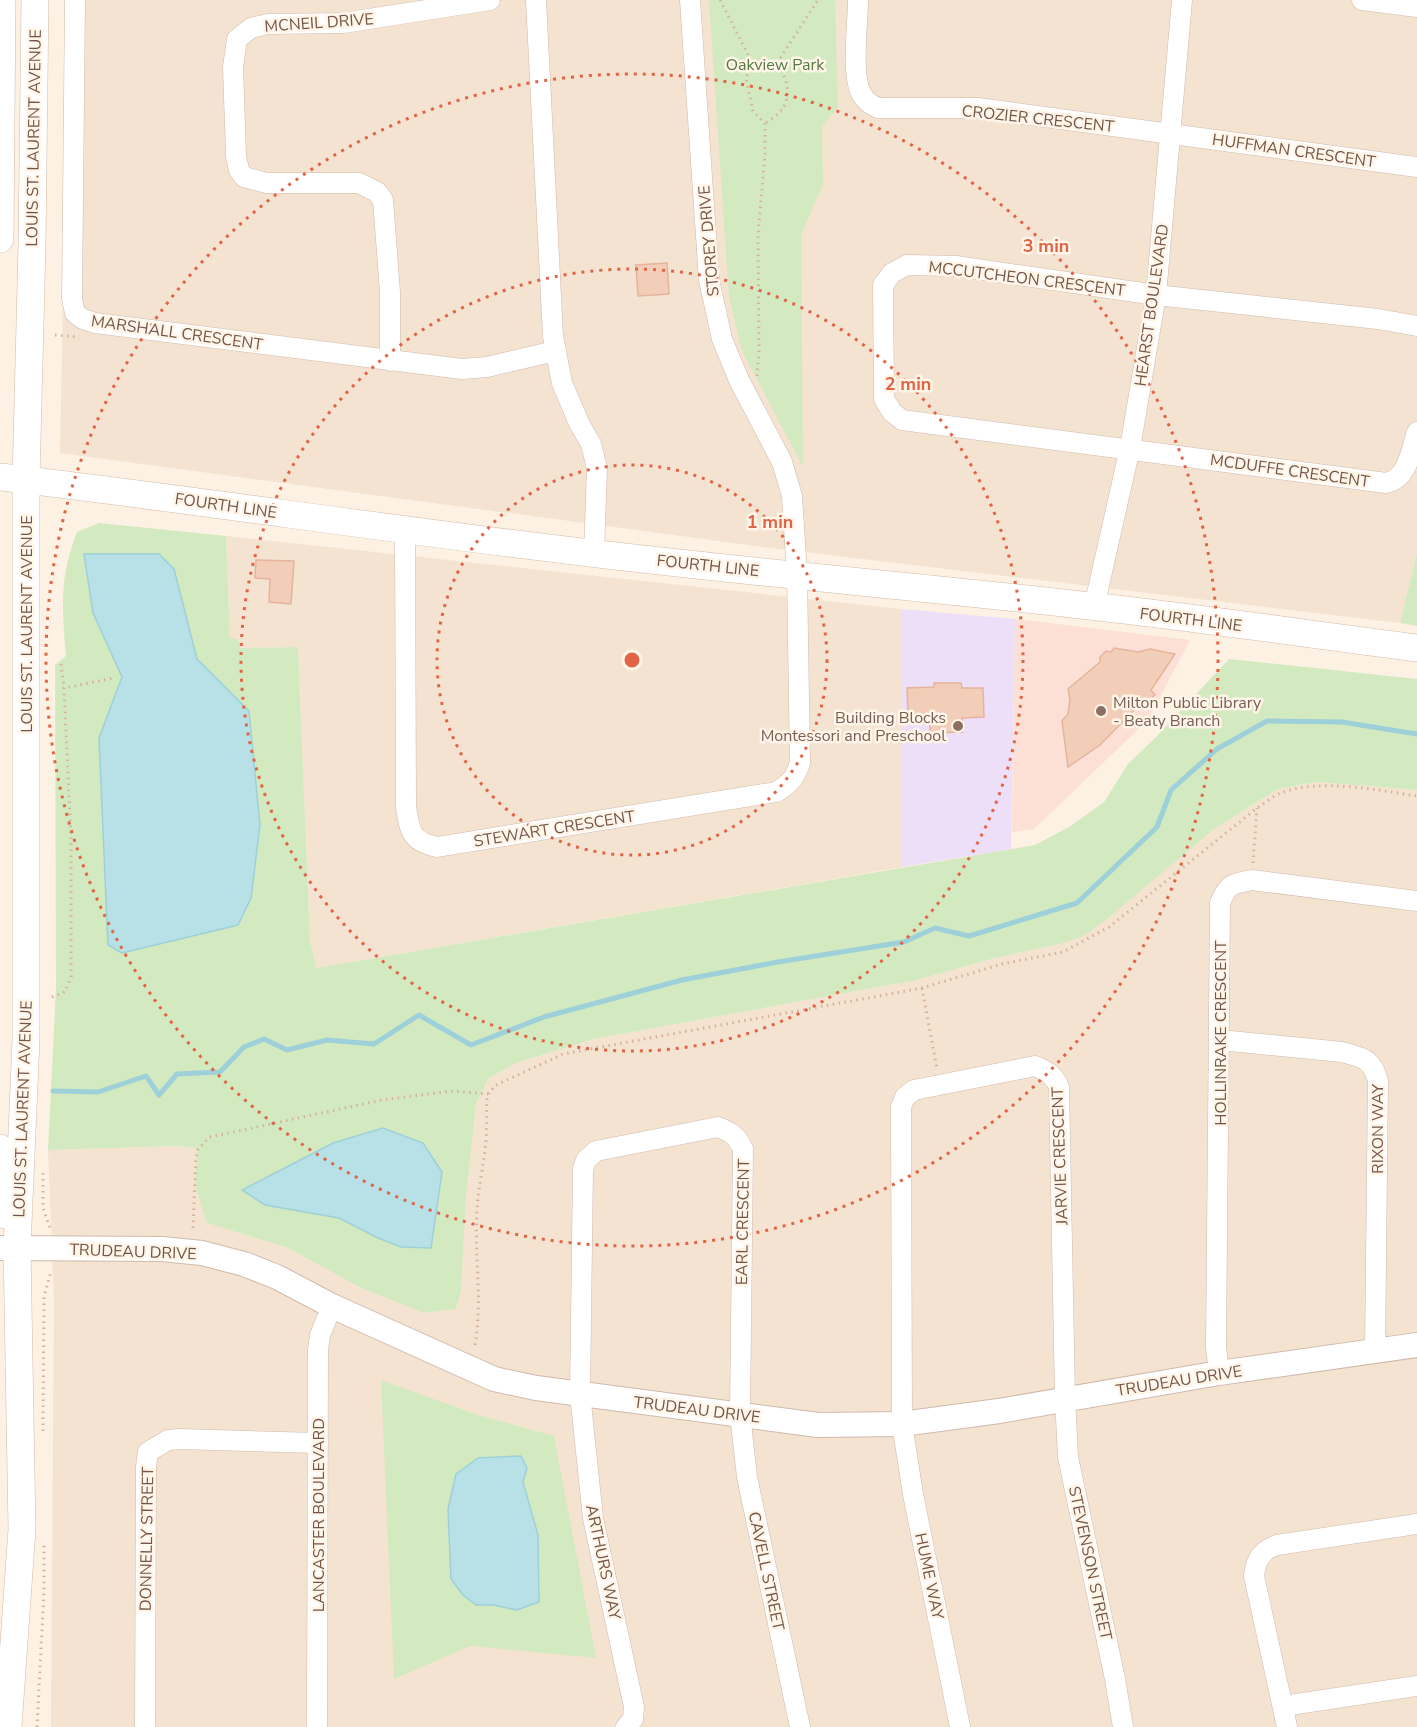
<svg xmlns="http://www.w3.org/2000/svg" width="1417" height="1727" font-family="'Nunito Sans',sans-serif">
<rect width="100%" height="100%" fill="#fcf1e2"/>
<!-- residential -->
<g fill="#f4e3d0">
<path d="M69,0H1417V553L1400,623L771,548L60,453Z"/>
<path d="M226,536L902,609V867L316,968L310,940L298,647L240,648L230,638Z"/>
<path d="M1317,782L1417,790V1727H51L54,1300L48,1150L176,1146L199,1148L195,1185L208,1223L288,1248L359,1287L424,1313L456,1309L461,1291L466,1197L476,1104L489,1078L516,1063L594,1039L917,980L995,958L1064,943L1083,936L1213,830L1277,789Z"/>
</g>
<!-- commercial -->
<path fill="#fde0d5" d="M1015,619L1190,640L1148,720L1034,829L1012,832Z"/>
<!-- education -->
<path fill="#eedff8" d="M902,609L1015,619L1011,849L902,867Z"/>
<!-- green -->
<g fill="#d3eac1" fill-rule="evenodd">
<path d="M709,0H835L838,107L822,127L823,184L801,235L803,467L742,351L729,297Z"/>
<path d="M99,523L226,536L230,638L238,639L240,648L298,647L310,940L316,968L1035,845L1069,827L1104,802L1128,764L1154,739L1229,659L1417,679V790L1317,782L1277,789L1213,830L1107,919L1083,936L1064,943L995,958L917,980L594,1039L516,1063L489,1078L476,1104L466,1197L461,1291L456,1309L424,1313L359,1287L288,1248L207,1223L195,1185L198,1148L176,1146L48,1150L56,988L55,665L66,656C62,607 59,579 77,532ZM84,554L174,569L197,659L249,711L99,738L122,677L93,613ZM333,1143L401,1247L378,1238L339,1218L265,1205L243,1190Z"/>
<path d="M1417,553V626L1400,623Z"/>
<path d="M381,1380L478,1415L554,1436L596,1658L470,1646L394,1679ZM521,1456L527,1468L523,1482L538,1535L517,1610L493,1605L451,1579L448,1509L478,1458Z"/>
</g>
<!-- water -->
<g fill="#b7e1e6" stroke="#9dd0d8" stroke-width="1.5">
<path d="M84,554H159L174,569L197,659L249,711L260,825L251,898L238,925L122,953L108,945L99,738L122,677L93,613Z"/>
<path d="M383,1128L423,1143L442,1172L431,1248L401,1247L378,1238L339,1218L265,1205L242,1190L333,1143Z"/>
<path d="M521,1456L527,1468L523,1482L538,1535L539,1602L517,1610L493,1605H476L463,1595L451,1579L448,1509L456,1474L478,1458Z"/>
</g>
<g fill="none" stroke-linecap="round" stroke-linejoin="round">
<!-- stream -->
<path stroke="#9dd0d8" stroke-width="5" d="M53,1091L98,1092L146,1076L159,1095L177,1074L220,1072L244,1047L264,1039L287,1050L327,1040L374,1044L419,1015L471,1045L544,1017L682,980L778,962L904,942L935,928L969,936L1077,903L1157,827L1171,790L1217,749L1267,721L1342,722L1417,734"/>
</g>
<!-- building -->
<g fill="#f2ceb9" stroke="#e5b49a" stroke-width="1.5">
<path d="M667,263L669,294L638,296L636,265Z"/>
<path d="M256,560L294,561L291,604L269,602L270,579L255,578Z"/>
<path d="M1114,648L1138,652L1150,649L1175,654L1151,690L1155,695L1141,707L1139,705L1100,745L1068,767L1062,721L1068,714L1070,700L1068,689L1100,662V657L1106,651L1111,652Z"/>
<path d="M934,683H961L962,688H983L984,717L962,718V732L930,733V715L908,716L907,688L934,687Z"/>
</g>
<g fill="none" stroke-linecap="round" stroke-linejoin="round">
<!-- minor casing -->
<g stroke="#d0baac" stroke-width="21">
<g id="minor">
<path d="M75,0L72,299L75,313L83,319L95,323L462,369L487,367L555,351"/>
<path d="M536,0L553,336L562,383L579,423L591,444L597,468L594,554"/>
<path d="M858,0C858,23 851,74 861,93C865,101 870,104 878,108H978L1417,167"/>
<path d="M1362,0L1417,7"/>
<path d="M1417,326L1378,319L1156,295L956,266L907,265L892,273L883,285L884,399L892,412L902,420L1386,483C1408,479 1411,450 1417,432"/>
<path d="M390,361V292L383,200L377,192L359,183H267L244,177L239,170L236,156L233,67L237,39L251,28L268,24L343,23L490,0"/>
<path d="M405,530L406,807C410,831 410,841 437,847L776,792C790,784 795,778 800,763L797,574L792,496L782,462L739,380L722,339L709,280L690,0"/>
<path d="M1094,607L1130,448L1156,295L1182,0"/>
<path d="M1220,1040L1342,1052C1363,1058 1372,1058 1378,1081L1375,1351"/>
<path d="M1219,1373L1216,1347L1220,903C1228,884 1231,884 1252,880L1417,901"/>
<path d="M1283,1706L1417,1686"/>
<path d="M145,1727L146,1467L148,1452L168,1440L180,1439L318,1443"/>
<path d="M317,1727L318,1350L320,1335L332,1306"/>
<path d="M626,1727L633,1719L634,1707L593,1518L580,1394L583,1169L586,1160L596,1151L718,1127C731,1132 737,1136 743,1149L740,1414L747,1477L800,1727"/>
<path d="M960,1727L913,1494L902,1424L901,1107L905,1097L914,1090L1035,1066C1047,1071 1054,1075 1059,1087L1065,1398L1068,1457L1115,1679L1123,1727"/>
<path d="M1287,1727L1254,1576C1256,1559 1261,1551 1277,1545L1417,1524"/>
</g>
</g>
<!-- tertiary casing -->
<g stroke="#d0baac" stroke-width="26">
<path id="tertiary" d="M0,1248L162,1249L202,1253L244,1264L277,1277L332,1306L494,1379L536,1388L818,1425L902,1424L999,1411L1219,1373L1417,1345"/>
</g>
<!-- secondary casing -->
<g stroke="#d3baa9" stroke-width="28">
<g id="secondary">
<path d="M0,239L2,0"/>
<path d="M0,477C197,500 393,530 590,553C757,573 923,587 1090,606C1199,618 1308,634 1417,648"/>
<path d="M0,1148L1,1206L5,1215"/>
<path d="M8,1727L22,1529L17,1247L26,1040V480L32,244L35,0"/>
</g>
</g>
<!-- path -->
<g stroke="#d6b19d" stroke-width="3" stroke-dasharray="1.5 4.5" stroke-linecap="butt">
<path d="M720,0L752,62"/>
<path d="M777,63L818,0"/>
<path d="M55,335L79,337"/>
<path d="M757,376L759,353L758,236L765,154V124L753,111L746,78L753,62L764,61L777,63C786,76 792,93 783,108C779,114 770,120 765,124"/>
<path d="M61,664L64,688"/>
<path d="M1253,863L1257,808"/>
<path d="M922,988L937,1069"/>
<path d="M52,997L65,992L71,977V839L64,688L114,678"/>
<path d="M43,1173V1208L50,1228"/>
<path d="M193,1228L196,1158L198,1149L210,1137L382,1100L453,1091L488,1094"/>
<path d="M475,1345C483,1298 474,1257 477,1211C478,1187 484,1164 486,1141C487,1127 486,1113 487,1099L488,1094L496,1085L563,1054L922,988L1002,964L1063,952L1109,927L1257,808C1265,803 1273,796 1281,793C1317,778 1378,790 1417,796"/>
<path d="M43,1431L44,1297L51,1271"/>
<path d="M37,1727L44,1591V1543"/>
</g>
<!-- minor -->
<use href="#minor" stroke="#fff" stroke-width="20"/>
<!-- tertiary -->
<use href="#tertiary" stroke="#fff" stroke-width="24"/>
<!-- secondary -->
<use href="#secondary" stroke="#fff" stroke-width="27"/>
</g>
<!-- distance rings -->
<g fill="none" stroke="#e26346" stroke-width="3" stroke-dasharray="3 6">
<circle cx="632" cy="660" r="195"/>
<circle cx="632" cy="660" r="391"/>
<circle cx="632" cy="660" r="586"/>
</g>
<!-- markers -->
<g fill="#8d6e63" stroke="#fff5e8" stroke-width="2">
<circle cx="1101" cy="711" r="6"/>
<circle cx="958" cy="726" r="6"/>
</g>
<g text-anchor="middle" stroke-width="5" stroke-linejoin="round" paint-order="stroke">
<!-- street labels -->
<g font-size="16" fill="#745648" stroke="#fff5e8">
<text transform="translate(319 22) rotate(-4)" y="6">MCNEIL DRIVE</text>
<text transform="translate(1038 118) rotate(6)" y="6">CROZIER CRESCENT</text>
<text transform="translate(33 138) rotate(-89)" y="6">LOUIS ST. LAURENT AVENUE</text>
<text transform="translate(1294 150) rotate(8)" y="6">HUFFMAN CRESCENT</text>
<text transform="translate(708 241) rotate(-95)" y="6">STOREY DRIVE</text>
<text transform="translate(1027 278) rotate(7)" y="6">MCCUTCHEON CRESCENT</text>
<text transform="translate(1151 305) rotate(-82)" y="6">HEARST BOULEVARD</text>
<text transform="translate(177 332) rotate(8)" y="6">MARSHALL CRESCENT</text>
<text transform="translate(1290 470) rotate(8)" y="6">MCDUFFE CRESCENT</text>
<text transform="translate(226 505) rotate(8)" y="6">FOURTH LINE</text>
<text transform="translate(708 565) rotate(6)" y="6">FOURTH LINE</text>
<text transform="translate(1191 619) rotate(7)" y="6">FOURTH LINE</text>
<text transform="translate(26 624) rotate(-90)" y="6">LOUIS ST. LAURENT AVENUE</text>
<text transform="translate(554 828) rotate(-9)" y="6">STEWART CRESCENT</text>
<text transform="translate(1220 1033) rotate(-90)" y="6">HOLLINRAKE CRESCENT</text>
<text transform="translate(22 1109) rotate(-88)" y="6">LOUIS ST. LAURENT AVENUE</text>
<text transform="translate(1377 1129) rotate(-90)" y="6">RIXON WAY</text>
<text transform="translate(1059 1156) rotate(-92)" y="6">JARVIE CRESCENT</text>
<text transform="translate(742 1222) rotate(-89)" y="6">EARL CRESCENT</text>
<text transform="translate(133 1251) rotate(2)" y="6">TRUDEAU DRIVE</text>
<text transform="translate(1179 1380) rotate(-9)" y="6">TRUDEAU DRIVE</text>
<text transform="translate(697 1409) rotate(7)" y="6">TRUDEAU DRIVE</text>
<text transform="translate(318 1515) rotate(-90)" y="6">LANCASTER BOULEVARD</text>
<text transform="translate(146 1539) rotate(-89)" y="6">DONNELLY STREET</text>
<text transform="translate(604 1562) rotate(78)" y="6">ARTHURS WAY</text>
<text transform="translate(1091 1563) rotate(78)" y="6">STEVENSON STREET</text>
<text transform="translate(767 1571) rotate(78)" y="6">CAVELL STREET</text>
<text transform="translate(930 1576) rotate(78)" y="6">HUME WAY</text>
</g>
<!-- park labels -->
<g font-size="16" fill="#547a41" stroke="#fff5e8">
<text x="775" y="70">Oakview Park</text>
</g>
<!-- education labels -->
<g font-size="16" fill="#785e54" stroke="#fff5e8" text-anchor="start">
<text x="1113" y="708">Milton Public Library<tspan x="1113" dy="18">- Beaty Branch</tspan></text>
<text x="946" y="723" text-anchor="end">Building Blocks<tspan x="946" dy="18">Montessori and Preschool</tspan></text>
</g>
</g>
<circle cx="632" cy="660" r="9" fill="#e26346" stroke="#fff5e8" stroke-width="3"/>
<g font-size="18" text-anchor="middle" font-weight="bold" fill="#e26346" stroke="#fff5e8" stroke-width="5" stroke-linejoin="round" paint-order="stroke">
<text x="1046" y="252">3 min</text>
<text x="908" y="390">2 min</text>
<text x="770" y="528">1 min</text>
</g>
</svg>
